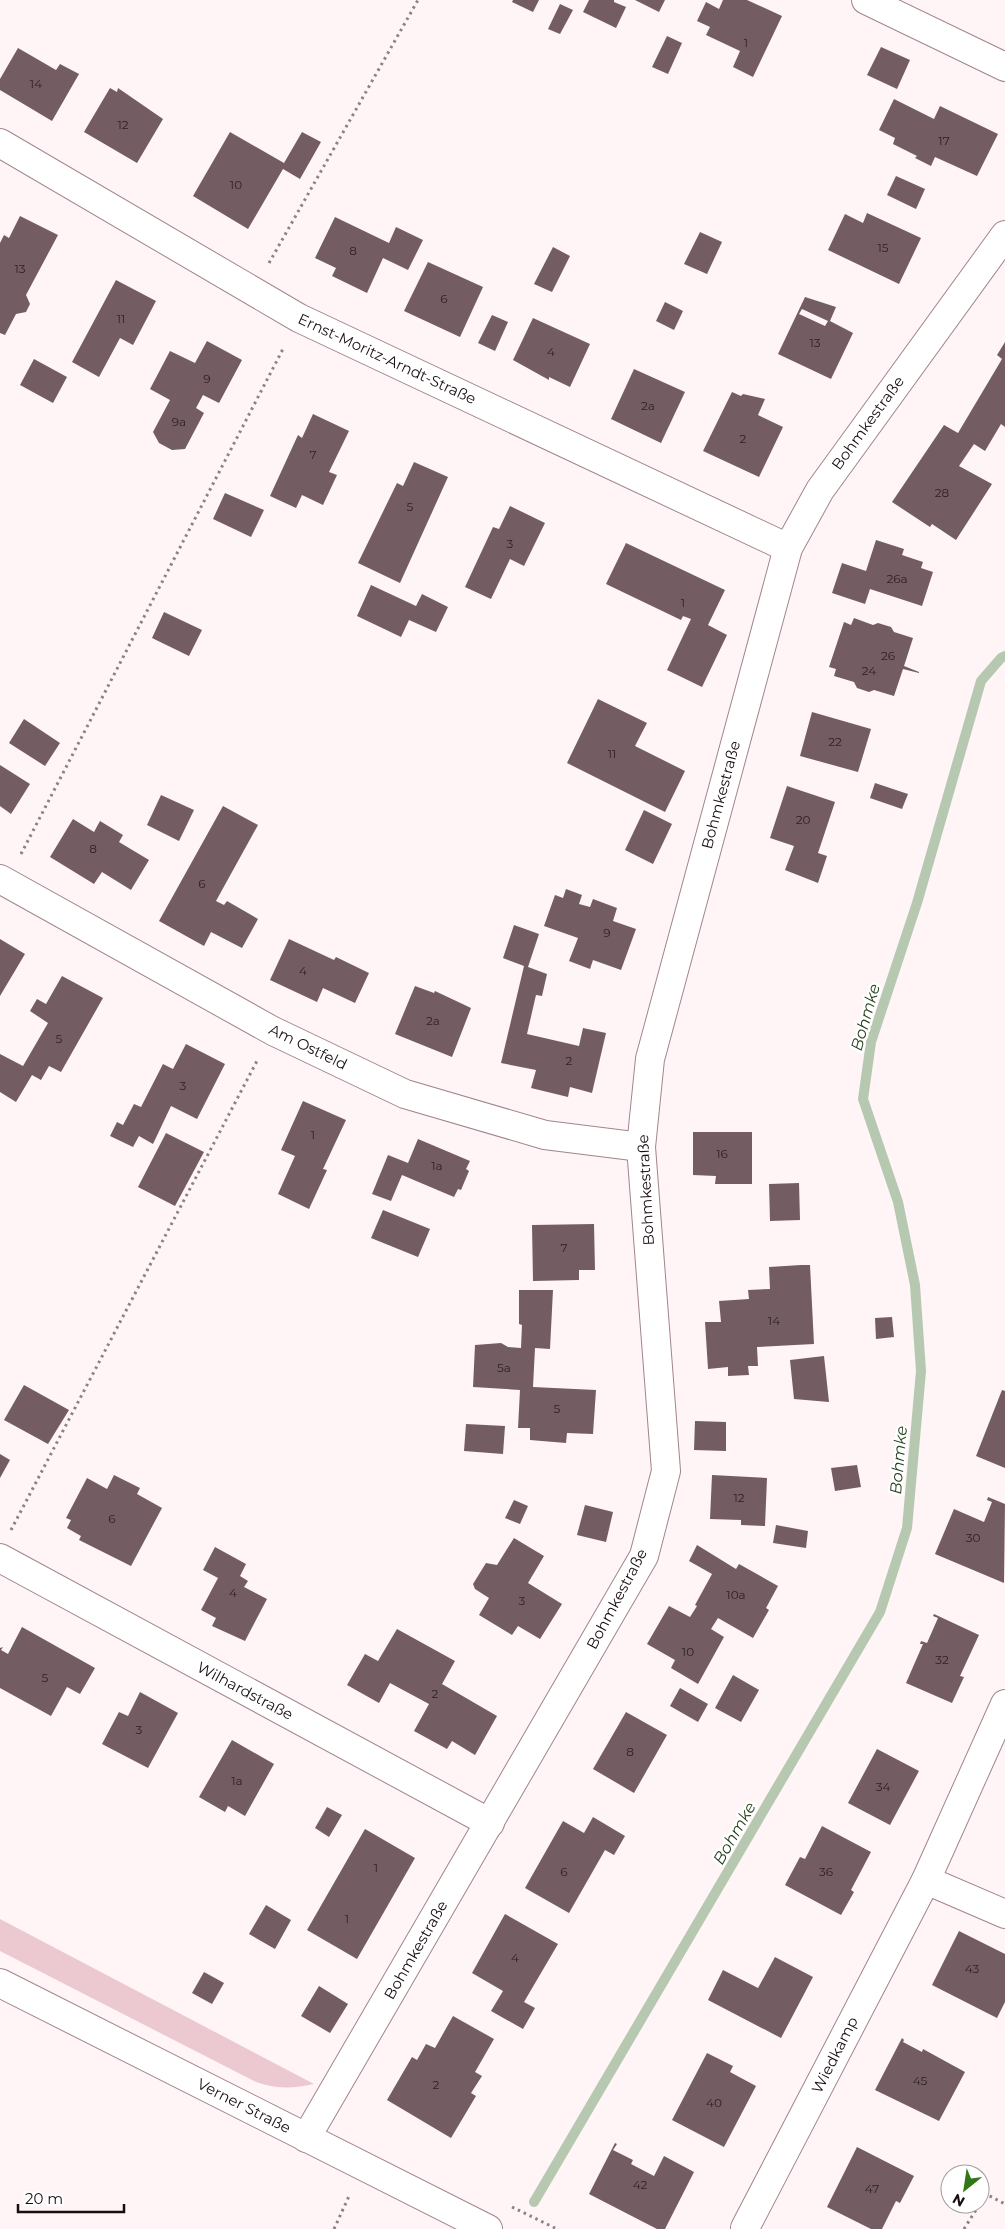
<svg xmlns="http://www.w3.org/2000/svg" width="1005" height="2229" font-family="Montserrat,sans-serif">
<rect width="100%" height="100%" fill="#fff4f6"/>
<!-- green -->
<path fill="#ecc9d1" d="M0,1919L314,2084C292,2089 277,2089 256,2082L0,1951Z"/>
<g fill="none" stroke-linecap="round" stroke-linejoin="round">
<!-- stream -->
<path stroke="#b6c9b0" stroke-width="10" d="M534,2202L880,1612L907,1528L921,1371L915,1285L898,1202L863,1099L871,1042L917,903L981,681L1001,658L1005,656"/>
</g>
<!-- building -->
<g fill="#745d62" fill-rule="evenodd">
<path d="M513,0H539L533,12L512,2Z"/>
<path d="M589,0H614V2L626,7L616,28L583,12Z"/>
<path d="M635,0H665L659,12Z"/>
<path d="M723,0H747L782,16L753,77L733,67L740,51L706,35L710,27L697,21L706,2L719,9Z"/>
<path d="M560,4L573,10L560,34L548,29Z"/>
<path d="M667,36L682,43L668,74L652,67Z"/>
<path d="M881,47L910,60L897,89L867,75Z"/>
<path d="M18,48L56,70L60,64L79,74L52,121L0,90V79Z"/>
<path d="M110,88L117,92L118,88L163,119L137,163L84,132Z"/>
<path d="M894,99L934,119L940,106L998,134L977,176L935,157L931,166L915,158L917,156L893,144L895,138L879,130Z"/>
<path d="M230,132L284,163L302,132L321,142L300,179L283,169L248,229L193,196Z"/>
<path d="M896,176L925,189L916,209L887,195Z"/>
<path d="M867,213L921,238L899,284L828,250L845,214L863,223Z"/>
<path d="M20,216L58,235L26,295L30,304L26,312L16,314L5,335L0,333V243L4,235L9,238Z"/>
<path d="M335,217L389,243L396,227L423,240L408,270L383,258L367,293L332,276L336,268L315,258Z"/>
<path d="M700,232L722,242L707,274L684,264Z"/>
<path d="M553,247L570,256L552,292L534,284Z"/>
<path d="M428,262L483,287L460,337L404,311Z"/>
<path d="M116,280L156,301L133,345L120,338L99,377L72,362Z"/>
<path d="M805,297L836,307L830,321L853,333L831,379L778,354ZM802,309L828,321L825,326L799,314Z"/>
<path d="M665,302L683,311L674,330L656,321Z"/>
<path d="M492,315L508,322L495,351L478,343Z"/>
<path d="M533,318L590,344L570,387L549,377V380L513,360Z"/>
<path d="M207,341L242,360L219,403L203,395L196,408L204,413L185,449L172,450L159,443L153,432L170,400L150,389L170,351L195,363Z"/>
<path d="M1005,342V427L1001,424L985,451L974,444L959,466L992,484L956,540L932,524L930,527L892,502L944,425L958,433L1002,359L997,355Z"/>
<path d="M34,359L67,377L53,403L20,385Z"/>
<path d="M634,369L685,392L661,443L611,419Z"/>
<path d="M732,392L741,396L743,394L765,399L758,415L783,427L759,477L703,451Z"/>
<path d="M313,414L349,431L329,472L337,475L323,505L302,495L296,508L270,496L298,435L302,438Z"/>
<path d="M414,462L448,477L400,583L358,563L397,483L403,486Z"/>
<path d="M225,493L264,510L251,537L213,519Z"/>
<path d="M510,506L545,523L524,566L510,559L491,599L465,587L493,527L499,529Z"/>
<path d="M876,540L904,549L902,555L923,562L921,568L933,572L922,606L870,589L865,604L832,593L842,563L866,571Z"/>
<path d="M626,543L725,590L708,625L727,635L702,687L667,670L691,619L683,616L681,620L606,584Z"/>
<path d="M371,585L416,606L422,594L448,607L436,632L409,620L401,637L357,616Z"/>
<path d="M164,612L202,630L189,656L152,638Z"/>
<path d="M854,618L873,625L878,623L891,627L894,632L913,638L904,666L919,672V673L903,669L894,696L874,690L869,692L857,688L854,682L834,676L836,669L829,667L844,622L851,625Z"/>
<path d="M598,699L647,723L635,746L685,771L665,812L567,763Z"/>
<path d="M812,712L871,729L858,772L800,756Z"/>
<path d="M24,719L60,743L45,766L9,743Z"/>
<path d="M0,765L30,784L11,814L0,806Z"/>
<path d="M875,783L908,794L902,809L870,798Z"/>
<path d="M787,786L835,802L818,853L827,856L818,883L785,870L794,846L770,838Z"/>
<path d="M161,795L194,810L179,841L147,825Z"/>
<path d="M223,806L258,825L216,901L224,905L227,901L258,919L242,948L211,932L204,946L159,921Z"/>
<path d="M644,810L672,824L653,864L625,850Z"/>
<path d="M73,819L94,832L100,821L123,835L119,842L149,860L131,890L102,872L94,884L50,857Z"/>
<path d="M566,889L582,895L579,904L590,907L593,899L617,908L613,921L636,929L621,970L593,960L590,969L569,961L578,938L544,926L555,895L563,898Z"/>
<path d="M514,925L539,934L528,967L547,974L542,996L536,995L527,1034L579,1046L583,1028L606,1033L592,1093L570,1087L568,1097L531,1088L536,1070L501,1063L524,966L503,958Z"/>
<path d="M0,939L25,954L0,996Z"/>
<path d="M289,939L334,960L336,957L369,973L355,1003L323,988L317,1002L270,980Z"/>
<path d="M62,976L103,998L61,1072L49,1066L41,1080L32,1075L16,1102L0,1092V1054L23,1066L48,1023L30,1011L37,999L46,1004Z"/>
<path d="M415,986L434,993L435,991L471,1008L452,1057L395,1034Z"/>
<path d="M186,1044L225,1064L197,1119L171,1106L153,1144L139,1136L133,1147L110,1136L117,1122L123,1125L134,1104L141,1107L163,1064L173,1069Z"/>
<path d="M303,1101L346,1120L323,1169L327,1170L309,1209L278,1194L295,1156L281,1150Z"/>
<path d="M693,1132H752V1184H715L716,1176L693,1175Z"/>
<path d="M166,1133L204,1152L175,1206L138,1187Z"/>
<path d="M418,1139L470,1161L466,1169L469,1171L461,1190L458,1189L454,1197L402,1175L391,1201L372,1194L388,1155L408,1163Z"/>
<path d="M799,1183L800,1220L770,1221L769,1184Z"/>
<path d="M383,1210L430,1229L418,1257L371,1238Z"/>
<path d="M594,1224L595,1270H579V1280L533,1281L532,1225Z"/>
<path d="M801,1265H810L814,1344L757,1347L758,1366H748L749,1375L728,1376V1367L708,1369L705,1322H721L719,1301L749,1299L748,1290L770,1289L769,1267Z"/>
<path d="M519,1290H553L550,1349L535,1348L533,1387L596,1390L593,1434L567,1433L566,1443L530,1440V1428H518L520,1390L473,1387L475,1345L501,1343L508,1347L521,1348L522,1325L519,1324Z"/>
<path d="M892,1317L894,1337L876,1339L875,1318Z"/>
<path d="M824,1356L829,1402L794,1399L790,1360Z"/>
<path d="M24,1385L69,1410L48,1444L4,1420Z"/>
<path d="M1002,1390L1005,1391V1468L976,1456Z"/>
<path d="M695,1421L726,1422V1451L694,1450Z"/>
<path d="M466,1424L505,1426L503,1454L464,1451Z"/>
<path d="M0,1454L10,1460L0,1478Z"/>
<path d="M857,1465L861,1487L835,1491L831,1468Z"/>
<path d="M114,1475L140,1488L137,1494L162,1508L131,1566L79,1540L81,1536L67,1528L71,1520L66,1518L87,1478L107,1489Z"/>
<path d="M712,1475L767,1478L765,1526L741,1525V1520L710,1519Z"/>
<path d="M988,1497L1005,1504L1004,1583L935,1554L954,1509L984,1522L992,1502L987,1500Z"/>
<path d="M514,1500L528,1506L520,1524L505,1518Z"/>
<path d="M585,1505L613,1512L606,1542L577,1535Z"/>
<path d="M776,1525L808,1531L806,1548L773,1543Z"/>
<path d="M514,1538L544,1556L528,1583L562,1604L540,1639L518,1626L512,1635L479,1615L489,1598L475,1589L473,1584L486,1563L497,1565Z"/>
<path d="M697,1545L736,1569L739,1564L778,1586L766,1608L769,1610L753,1638L718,1618L711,1629L724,1637L698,1684L671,1668L675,1660L647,1644L669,1606L690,1617L697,1606L695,1605L712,1574L689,1561Z"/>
<path d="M215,1547L246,1564L240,1576L248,1581L244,1587L267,1599L245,1641L212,1626L216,1618L201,1610L218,1578L203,1570Z"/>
<path d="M934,1614L979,1635L960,1676L964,1677L952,1703L906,1683L923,1644H920L921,1641L927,1643L938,1618L933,1616Z"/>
<path d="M22,1627L95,1668L80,1694L67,1687L51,1716L0,1688V1648L3,1647L1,1650L8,1654Z"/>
<path d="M397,1629L455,1661L442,1684L497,1716L475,1755L452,1741L447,1749L414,1731L429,1704L390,1683L379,1703L347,1685L365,1654L378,1661Z"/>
<path d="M733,1675L759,1690L741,1722L715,1708Z"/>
<path d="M680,1688L708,1704L698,1722L670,1706Z"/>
<path d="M140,1692L178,1713L148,1768L102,1744L119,1712L128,1716Z"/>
<path d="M626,1712L667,1735L634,1793L593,1769Z"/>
<path d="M232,1740L274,1764L245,1816L228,1806L225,1812L199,1797Z"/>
<path d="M877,1749L919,1771L890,1825L848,1803Z"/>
<path d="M327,1807L342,1815L329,1837L315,1828Z"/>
<path d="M593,1817L625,1836L614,1855L605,1850L569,1913L525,1888L563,1821L584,1833Z"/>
<path d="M822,1826L871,1852L851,1890L854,1892L841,1915L785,1885L800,1857L805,1859Z"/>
<path d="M365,1829L415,1858L357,1959L307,1930Z"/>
<path d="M266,1905L291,1920L275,1949L249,1934Z"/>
<path d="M505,1914L558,1944L524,2002L535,2008L523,2029L491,2011L503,1991L472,1973Z"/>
<path d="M959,1931L1005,1954V2002L997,2018L932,1985Z"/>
<path d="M775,1957L813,1977L781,2038L708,2000L723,1970L758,1988Z"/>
<path d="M204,1972L224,1983L212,2004L192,1993Z"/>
<path d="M319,1986L348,2004L330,2033L301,2016Z"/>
<path d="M453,2016L494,2039L475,2072L482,2076L471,2093L476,2096L451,2138L387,2100L412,2057L417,2060L426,2044L435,2048Z"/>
<path d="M902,2038L904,2040L903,2042L922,2052L923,2049L965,2072L939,2121L875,2090Z"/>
<path d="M707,2053L733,2066L730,2072L756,2086L724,2147L672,2120Z"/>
<path d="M615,2143L617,2144L613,2150L633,2160L631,2164L654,2176L664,2156L694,2172L665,2229H657L589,2194Z"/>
<path d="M857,2147L914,2176L900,2203L896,2201L882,2229H871L827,2207Z"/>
</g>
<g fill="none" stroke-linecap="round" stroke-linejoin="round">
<!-- minor casing -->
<g stroke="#a0868c" stroke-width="30">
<g id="minor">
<path d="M866,0L1005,67"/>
<path d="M0,143L299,318L788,548"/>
<path d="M0,879L273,1031L405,1094L545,1135L641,1147"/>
<path d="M0,1558L490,1823"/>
<path d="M926,1880L1005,1914"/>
<path d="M306,2138L644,1556L666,1471L641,1147L650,1059L788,548L820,490L1005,235"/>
<path d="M746,2229L745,2228L926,1880L1005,1704"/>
</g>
</g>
<!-- secondary casing -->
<g stroke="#a0868c" stroke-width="30">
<path id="secondary" d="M0,1983L488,2229"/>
</g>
<!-- path -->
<g stroke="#8c8284" stroke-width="3" stroke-dasharray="2.5 4" stroke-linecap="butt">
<path d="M269,263L418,0"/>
<path d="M21,854L284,347"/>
<path d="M11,1530L258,1059"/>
<path d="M512,2207L557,2229"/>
<path d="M334,2229L350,2194"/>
<path d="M964,2229L986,2194L1005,2204"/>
</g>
<!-- minor -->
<use href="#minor" stroke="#fff" stroke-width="28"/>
<!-- secondary -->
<use href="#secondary" stroke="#fff" stroke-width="28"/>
</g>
<g text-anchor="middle" stroke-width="5" stroke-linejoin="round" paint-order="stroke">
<!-- number labels -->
<g font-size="12" fill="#2e2224">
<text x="746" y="47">1</text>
<text x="36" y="88">14</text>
<text x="123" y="129">12</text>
<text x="944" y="145">17</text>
<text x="236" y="189">10</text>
<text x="883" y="252">15</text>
<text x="353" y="255">8</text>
<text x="20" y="273">13</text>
<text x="444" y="303">6</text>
<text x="121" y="323">11</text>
<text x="815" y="347">13</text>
<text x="551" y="356">4</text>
<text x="207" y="383">9</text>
<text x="648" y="410">2a</text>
<text x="179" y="426">9a</text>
<text x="743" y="443">2</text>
<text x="313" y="459">7</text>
<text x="942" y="497">28</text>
<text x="410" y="511">5</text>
<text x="510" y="548">3</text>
<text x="897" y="583">26a</text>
<text x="683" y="607">1</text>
<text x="888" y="660">26</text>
<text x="869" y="675">24</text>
<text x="835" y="746">22</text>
<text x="612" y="758">11</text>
<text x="803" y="824">20</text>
<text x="93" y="853">8</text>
<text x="202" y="888">6</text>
<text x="607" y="937">9</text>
<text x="303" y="975">4</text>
<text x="433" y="1025">2a</text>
<text x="59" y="1043">5</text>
<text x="569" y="1065">2</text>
<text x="183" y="1090">3</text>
<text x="313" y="1139">1</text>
<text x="722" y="1158">16</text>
<text x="437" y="1170">1a</text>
<text x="564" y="1252">7</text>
<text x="774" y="1325">14</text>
<text x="504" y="1372">5a</text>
<text x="557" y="1413">5</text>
<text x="739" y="1502">12</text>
<text x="112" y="1523">6</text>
<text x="973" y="1542">30</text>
<text x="233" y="1597">4</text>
<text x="736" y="1599">10a</text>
<text x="522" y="1605">3</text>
<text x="688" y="1656">10</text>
<text x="942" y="1664">32</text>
<text x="45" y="1682">5</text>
<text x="435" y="1698">2</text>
<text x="139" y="1734">3</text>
<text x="630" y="1756">8</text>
<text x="237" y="1785">1a</text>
<text x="883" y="1791">34</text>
<text x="376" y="1872">1</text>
<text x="564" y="1876">6</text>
<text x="826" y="1876">36</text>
<text x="347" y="1923">1</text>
<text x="515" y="1962">4</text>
<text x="972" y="1973">43</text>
<text x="920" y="2085">45</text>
<text x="436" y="2089">2</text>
<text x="714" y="2107">40</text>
<text x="640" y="2189">42</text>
<text x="872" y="2193">47</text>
</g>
<!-- street labels -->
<g font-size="15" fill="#170e10" stroke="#fff">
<text transform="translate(387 359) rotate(25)" y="5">Ernst-Moritz-Arndt-Straße</text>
<text transform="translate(868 423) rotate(-54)" y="5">Bohmkestraße</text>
<text transform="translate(721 795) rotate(-75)" y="5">Bohmkestraße</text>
<text transform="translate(308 1047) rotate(26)" y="5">Am Ostfeld</text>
<text transform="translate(646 1190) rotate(-93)" y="5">Bohmkestraße</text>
<text transform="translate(617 1599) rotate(-62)" y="5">Bohmkestraße</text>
<text transform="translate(245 1691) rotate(28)" y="5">Wilhardstraße</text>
<text transform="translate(416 1950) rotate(-60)" y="5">Bohmkestraße</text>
<text transform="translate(835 2055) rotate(-63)" y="5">Wiedkamp</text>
<text transform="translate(244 2106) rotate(27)" y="5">Verner Straße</text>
</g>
<!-- water labels -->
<g font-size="16" font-style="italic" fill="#24401b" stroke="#fff">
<text transform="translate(865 1017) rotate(-74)" y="6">Bohmke</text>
<text transform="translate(898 1460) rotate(-85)" y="6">Bohmke</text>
<text transform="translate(734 1833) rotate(-60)" y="6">Bohmke</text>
</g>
</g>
<!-- north arrow -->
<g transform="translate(965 2189) rotate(210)"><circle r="24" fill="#ffffff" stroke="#a29f9f"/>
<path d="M0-4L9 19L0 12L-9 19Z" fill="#327617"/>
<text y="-8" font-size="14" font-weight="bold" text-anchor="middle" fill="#170e10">N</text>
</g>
<!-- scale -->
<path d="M18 2204v8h106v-8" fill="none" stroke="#170e10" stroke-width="2.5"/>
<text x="25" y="2204" font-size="15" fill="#170e10" stroke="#ffffff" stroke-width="4" paint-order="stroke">20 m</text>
</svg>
